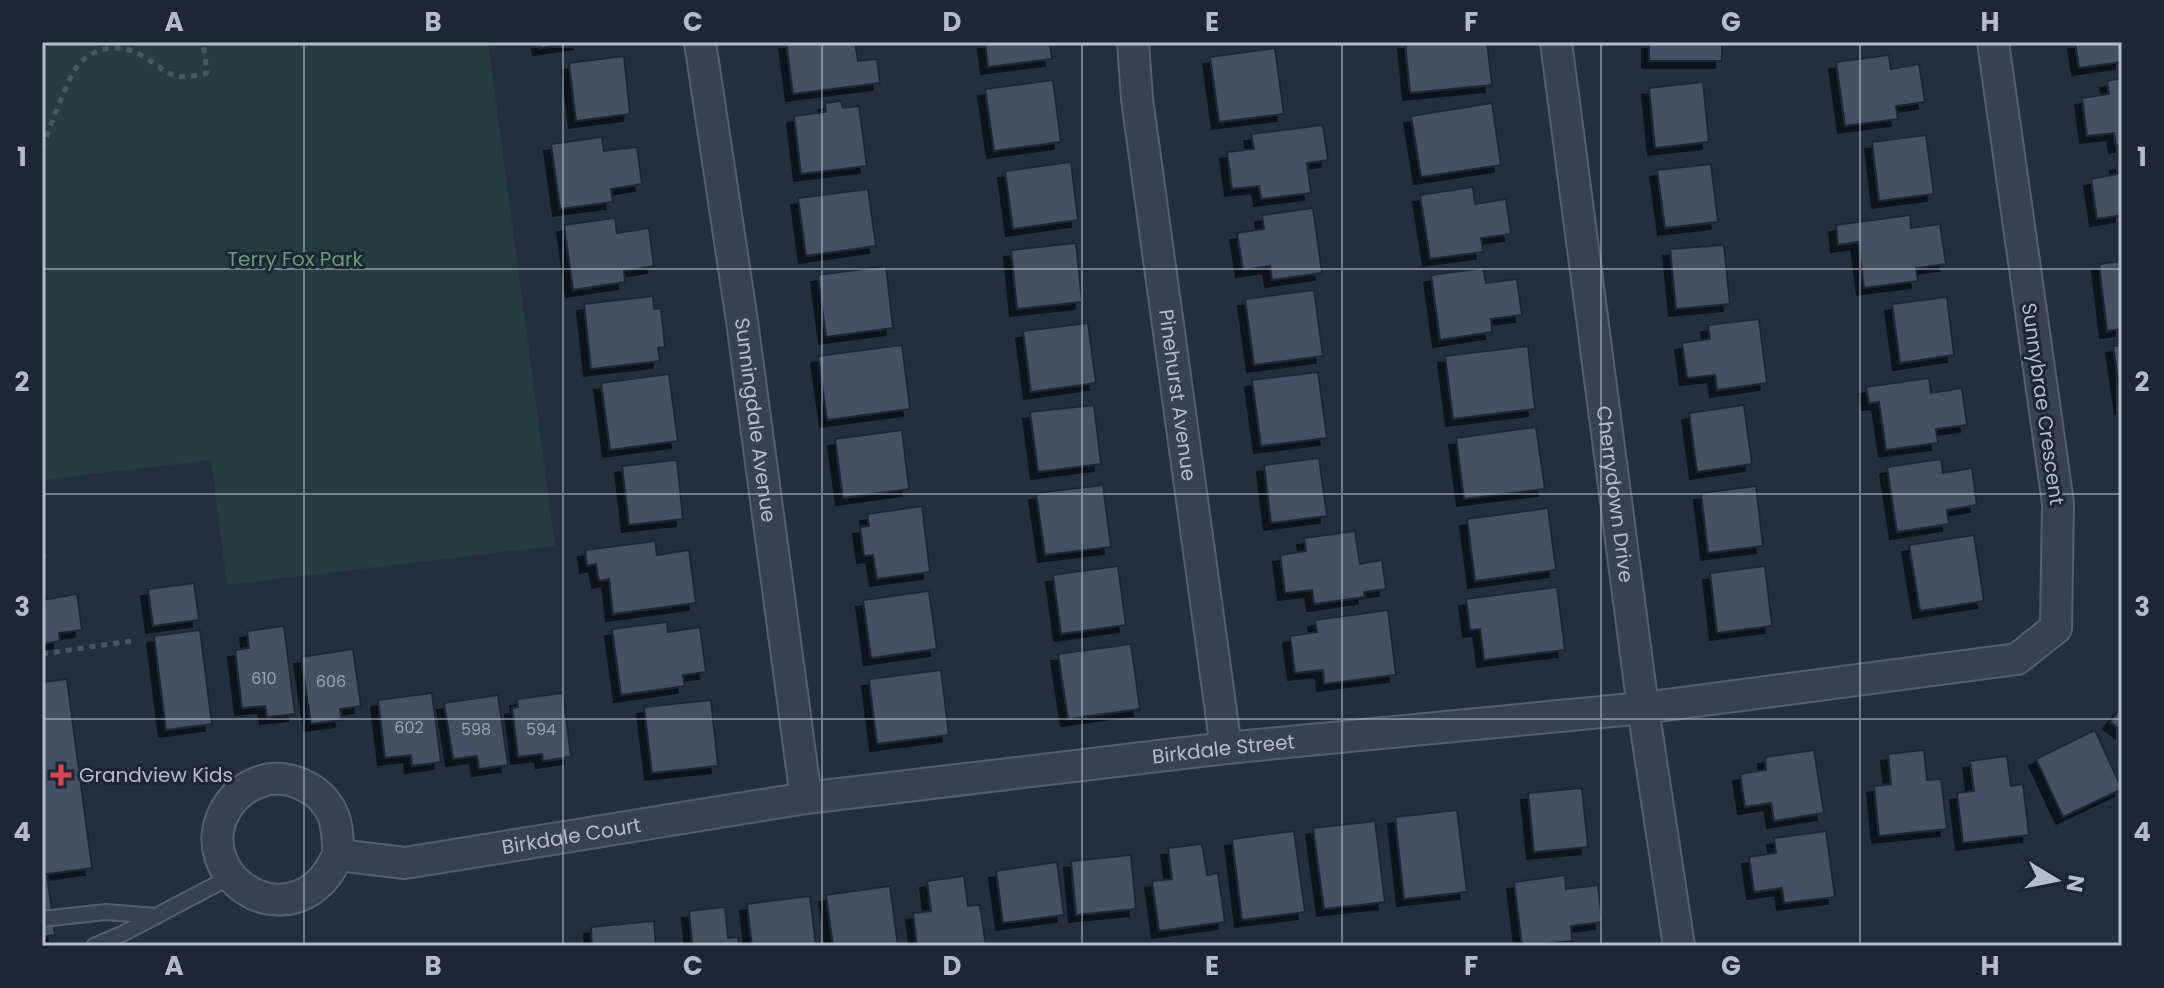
<svg xmlns="http://www.w3.org/2000/svg" width="2164" height="988" font-family="Poppins,sans-serif">
<defs>
<filter id="shadow"><feDropShadow dx="-7" dy="7" stdDeviation="0" flood-color="#0009"/></filter>
</defs>
<rect width="100%" height="100%" fill="#242f3e"/>
<!-- green -->
<path fill="#263c3f" d="M42,42H488L555,546L227,585L211,460L42,480Z"/>
<!-- building -->
<g fill="#455162" stroke="#1f2835" stroke-width="2" filter="url(#shadow)">
<path d="M539,42H581L540,48Z"/>
<path d="M786,42H855L858,61L877,59L880,83L793,94Z"/>
<path d="M985,42H1050L1052,59L988,67Z"/>
<path d="M1405,42H1487L1492,85L1410,93Z"/>
<rect x="1649" y="42" width="73" height="19"/>
<path d="M2075,42H2122V62L2079,68Z"/>
<path d="M1275,48L1284,114L1219,122L1210,57Z"/>
<path d="M1889,55L1891,69L1919,64L1925,102L1896,106L1898,119L1845,126L1836,62Z"/>
<path d="M624,56L630,114L576,121L569,63Z"/>
<path d="M2122,78V145L2116,146L2114,133L2087,136L2082,98L2109,94L2107,81Z"/>
<path d="M1053,80L1061,142L994,151L985,89Z"/>
<path d="M1703,82L1709,142L1655,148L1649,88Z"/>
<path d="M841,101L843,108L859,106L867,166L801,174L794,116L826,112L825,103Z"/>
<path d="M1492,103L1501,165L1421,177L1411,116Z"/>
<path d="M1323,125L1328,160L1307,163L1311,193L1261,199L1259,186L1232,189L1227,152L1254,149L1251,134Z"/>
<path d="M1926,135L1934,194L1879,201L1872,142Z"/>
<path d="M602,137L604,151L637,147L642,184L611,189L613,202L560,209L551,144Z"/>
<path d="M1071,162L1078,220L1013,229L1005,171Z"/>
<path d="M2122,163V215L2097,219L2091,179L2118,174L2117,164Z"/>
<path d="M1711,164L1718,222L1665,228L1657,170Z"/>
<path d="M1473,187L1475,204L1506,199L1511,234L1481,238L1483,252L1430,259L1420,195Z"/>
<path d="M868,189L876,246L806,256L798,198Z"/>
<path d="M1313,208L1322,273L1272,280L1270,266L1243,270L1237,233L1264,229L1262,215Z"/>
<path d="M1910,215L1911,228L1940,224L1946,264L1916,268L1918,281L1864,288L1858,242L1838,245L1836,225Z"/>
<path d="M615,218L617,233L649,228L654,266L624,271L625,282L573,290L564,225Z"/>
<path d="M1076,243L1082,302L1017,309L1011,250Z"/>
<path d="M1724,245L1730,304L1676,309L1670,249Z"/>
<path d="M2122,261V329L2107,331L2099,264Z"/>
<path d="M886,266L893,328L826,337L818,275Z"/>
<path d="M1483,268L1486,283L1517,279L1522,315L1491,319L1492,332L1440,340L1431,275Z"/>
<path d="M1314,290L1323,356L1254,365L1245,299Z"/>
<path d="M653,296L654,309L661,308L665,347L658,348L660,361L591,369L584,304Z"/>
<path d="M1947,297L1954,355L1900,363L1892,304Z"/>
<path d="M1759,319L1767,383L1717,390L1715,375L1687,378L1682,343L1710,339L1708,325Z"/>
<path d="M1088,323L1096,383L1031,392L1023,331Z"/>
<path d="M902,345L910,409L827,420L818,356Z"/>
<path d="M2122,345V408L2113,346Z"/>
<path d="M1528,346L1535,409L1453,419L1445,356Z"/>
<path d="M1318,372L1327,438L1261,446L1252,380Z"/>
<path d="M669,374L678,441L610,450L601,383Z"/>
<path d="M1929,378L1931,393L1962,388L1967,425L1936,429L1938,443L1886,450L1879,402L1869,403L1866,387Z"/>
<path d="M1094,405L1101,464L1038,472L1030,412Z"/>
<path d="M1744,405L1752,464L1697,472L1689,413Z"/>
<path d="M1536,427L1545,489L1464,499L1456,438Z"/>
<path d="M902,430L909,489L843,498L835,439Z"/>
<path d="M1319,458L1327,516L1271,523L1264,465Z"/>
<path d="M1941,459L1943,473L1972,468L1977,505L1947,510L1949,524L1897,532L1887,467Z"/>
<path d="M677,460L683,519L629,525L622,466Z"/>
<path d="M1103,485L1111,547L1045,555L1036,493Z"/>
<path d="M1756,486L1763,546L1708,553L1701,493Z"/>
<path d="M922,506L930,572L877,579L873,555L864,556L860,527L869,526L867,514Z"/>
<path d="M1548,508L1556,570L1475,581L1467,519Z"/>
<path d="M1355,531L1360,564L1382,560L1386,589L1364,592L1365,597L1314,604L1312,590L1285,593L1280,555L1306,551L1304,538Z"/>
<path d="M1974,535L1984,601L1920,611L1909,545Z"/>
<path d="M655,541L657,555L689,550L696,603L613,614L609,579L599,581L596,564L587,566L585,550Z"/>
<path d="M1118,566L1126,625L1061,634L1053,575Z"/>
<path d="M1765,566L1772,626L1717,633L1710,573Z"/>
<path d="M194,583L199,620L153,626L148,589Z"/>
<path d="M1557,587L1565,650L1484,660L1480,629L1470,630L1466,599Z"/>
<path d="M929,591L937,649L871,658L863,600Z"/>
<path d="M77,594L82,630L59,633L60,641L42,644V600Z"/>
<path d="M1388,610L1396,675L1324,684L1323,670L1295,673L1290,636L1317,632L1315,620Z"/>
<path d="M667,622L668,632L700,627L706,672L683,675L685,686L621,695L612,629Z"/>
<path d="M284,626L295,714L267,717L265,706L242,708L235,650L249,648L247,631Z"/>
<path d="M200,630L212,724L166,730L154,636Z"/>
<path d="M1131,644L1140,709L1068,719L1058,654Z"/>
<path d="M353,649L361,706L340,709L342,720L311,724L301,657Z"/>
<path d="M941,670L949,735L877,744L869,679Z"/>
<path d="M67,679L92,868L47,874L55,935L42,937V682Z"/>
<path d="M432,693L441,762L412,766L411,755L385,758L378,700Z"/>
<path d="M563,693L571,757L543,761L542,754L518,757L512,708L518,707L517,699Z"/>
<path d="M498,695L508,765L479,769L477,756L453,759L444,703Z"/>
<path d="M711,700L718,766L652,773L644,707Z"/>
<path d="M2122,707V731L2110,722Z"/>
<path d="M2095,730L2122,789L2063,817L2036,759Z"/>
<path d="M1814,750L1824,813L1774,821L1771,803L1745,807L1740,774L1766,770L1765,757Z"/>
<path d="M1924,750L1927,780L1941,779L1947,829L1879,836L1874,786L1891,784L1888,754Z"/>
<path d="M2007,756L2011,786L2023,784L2029,835L1963,843L1957,793L1974,791L1970,761Z"/>
<path d="M1582,788L1588,847L1534,852L1528,793Z"/>
<path d="M1457,810L1467,892L1404,899L1395,817Z"/>
<path d="M1375,821L1385,902L1324,909L1313,828Z"/>
<path d="M1294,831L1305,912L1242,920L1232,839Z"/>
<path d="M1826,831L1835,897L1784,903L1782,888L1754,892L1749,857L1776,853L1774,838Z"/>
<path d="M1202,844L1207,875L1218,873L1225,922L1159,931L1152,881L1172,879L1168,848Z"/>
<path d="M1131,855L1136,909L1076,915L1071,861Z"/>
<path d="M1057,862L1064,915L1003,923L996,871Z"/>
<path d="M1565,875L1566,889L1598,885L1602,922L1571,926L1572,941L1522,946L1514,882Z"/>
<path d="M964,876L968,906L980,905L986,946H917L913,913L931,911L927,881Z"/>
<path d="M890,886L898,946H833L826,895Z"/>
<path d="M810,896L816,946H752L747,904Z"/>
<path d="M725,907L728,938L738,937L739,946H674L692,943L689,911Z"/>
<path d="M654,921L656,946H592L591,927Z"/>
</g>
<g fill="none" stroke-linecap="round" stroke-linejoin="round">
<!-- lane casing -->
<g stroke="#565f6c" stroke-width="18">
<g id="lane">
<path d="M42,919L106,912L157,916"/>
<path d="M94,946L124,933L230,877"/>
</g>
</g>
<!-- street casing -->
<g stroke="#565f6c" stroke-width="34">
<g id="street">
<path id="s1" d="M700,42L742,321L806,798"/>
<path id="s2" d="M1133,42L1137,99L1226,748"/>
<path id="s3" d="M1556,42L1643,708L1679,946"/>
<path id="s4" d="M338,855C333,865 327,877 317,885C269,927 195,871 224,813C231,798 243,788 259,782C286,772 320,787 332,813C338,825 338,841 338,855L405,863L806,798L1226,748L1643,708L2017,659L2056,628L2058,503L1993,42"/>
</g>
</g>
<!-- path -->
<g stroke="#44595c" stroke-width="5" stroke-dasharray="6 6" stroke-linecap="butt">
<path d="M42,148C50,129 67,78 79,64C94,47 121,43 141,55C171,72 168,83 207,73L203,42"/>
<path d="M42,560L45,552"/>
<path d="M42,654L131,641"/>
</g>
<!-- lane -->
<use href="#lane" stroke="#38414e" stroke-width="14"/>
<!-- street -->
<use href="#street" stroke="#38414e" stroke-width="30"/>
</g>
<!-- grid -->
<path fill="none" stroke="#b4bcc9" stroke-width="2" stroke-opacity="0.55" d="M304,42V946M563,42V946M822,42V946M1082,42V946M1342,42V946M1601,42V946M1860,42V946M42,269H2122M42,494H2122M42,719H2122"/>
<!-- markers -->
<path fill="#e0444e" stroke="#1d2633" stroke-width="3" d="M57 763h8v8h8v8h-8v8h-8v-8h-8v-8h8z"/>
<g text-anchor="middle" stroke-width="6" stroke-linejoin="round" paint-order="stroke">
<!-- number labels -->
<g font-size="16" fill="#98a1af">
<text x="264" y="684">610</text>
<text x="331" y="687">606</text>
<text x="409" y="733">602</text>
<text x="476" y="735">598</text>
<text x="541" y="735">594</text>
</g>
<!-- park labels -->
<g font-size="20" fill="#6b9a76" stroke="#1d2633">
<text x="295" y="266">Terry Fox Park</text>
</g>
<!-- street labels -->
<g font-size="20" fill="#b4bcc9" stroke="#1d2633">
<text dy="7" stroke="none"><textPath href="#s2" startOffset="356">Pinehurst Avenue</textPath></text>
<text transform="translate(2043 404) rotate(82)" y="7">Sunnybrae Crescent</text>
<text dy="7" stroke="none"><textPath href="#s1" startOffset="382">Sunningdale Avenue</textPath></text>
<text dy="7" stroke="none"><textPath href="#s3" startOffset="456">Cherrydown Drive</textPath></text>
<text dy="7" stroke="none"><textPath href="#s4" startOffset="1272">Birkdale Street</textPath></text>
<text dy="7" stroke="none"><textPath href="#s4" startOffset="614">Birkdale Court</textPath></text>
</g>
<!-- poi labels -->
<g font-size="20" fill="#b4bcc9" stroke="#1d2633" text-anchor="start">
<text x="79" y="782">Grandview Kids</text>
</g>
</g>
<!-- border -->
<rect width="2164" height="988" fill="none" stroke="#1d2633" stroke-width="88"/>
<!-- north arrow -->
<g transform="translate(2056 880) rotate(100)" stroke="#1d2633" stroke-width="6" paint-order="stroke">
<path d="M0-6L14 30L0 20L-14 30Z" fill="#b4bcc9"/>
<text y="-12" font-size="22" font-weight="bold" text-anchor="middle" fill="#b4bcc9">N</text>
</g>
<rect x="44" y="44" width="2076" height="900" fill="none" stroke="#b4bcc9" stroke-width="3"/>
<g font-size="26" text-anchor="middle" font-weight="bold" fill="#b4bcc9">
<text x="174" y="31">A</text>
<text x="433" y="31">B</text>
<text x="693" y="31">C</text>
<text x="952" y="31">D</text>
<text x="1212" y="31">E</text>
<text x="1471" y="31">F</text>
<text x="1731" y="31">G</text>
<text x="1990" y="31">H</text>
<text x="22" y="166">1</text>
<text x="2142" y="166">1</text>
<text x="22" y="391">2</text>
<text x="2142" y="391">2</text>
<text x="22" y="616">3</text>
<text x="2142" y="616">3</text>
<text x="22" y="841">4</text>
<text x="2142" y="841">4</text>
<text x="174" y="975">A</text>
<text x="433" y="975">B</text>
<text x="693" y="975">C</text>
<text x="952" y="975">D</text>
<text x="1212" y="975">E</text>
<text x="1471" y="975">F</text>
<text x="1731" y="975">G</text>
<text x="1990" y="975">H</text>
</g>
</svg>
